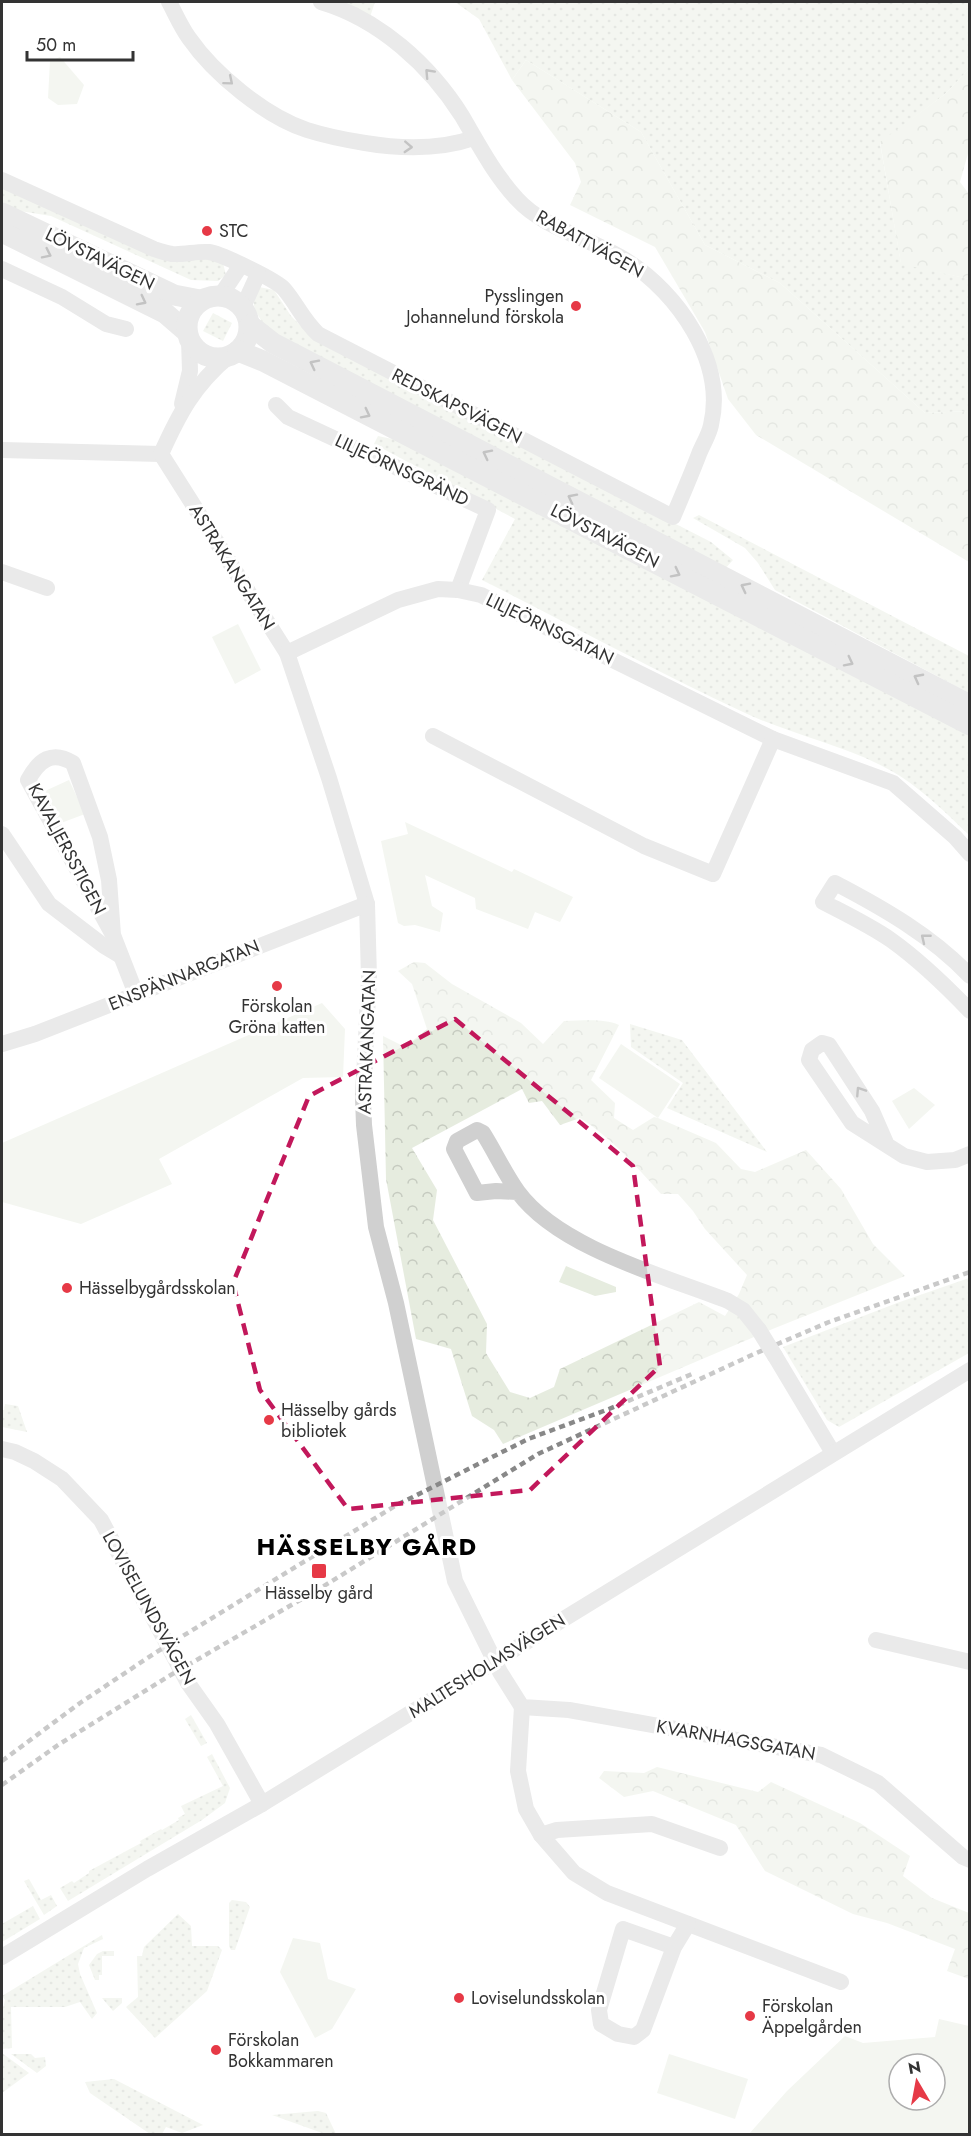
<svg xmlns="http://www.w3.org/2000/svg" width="971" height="2136" font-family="Jost,sans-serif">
<defs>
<pattern id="grass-dots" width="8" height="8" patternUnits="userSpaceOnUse" patternTransform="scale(1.5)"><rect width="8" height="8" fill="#e6ecdf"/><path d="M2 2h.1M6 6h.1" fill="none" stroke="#c6cbc0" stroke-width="1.8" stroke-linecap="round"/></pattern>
<pattern id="forest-crowns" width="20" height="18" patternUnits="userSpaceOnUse" patternTransform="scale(1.5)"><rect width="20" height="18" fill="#e6ecdf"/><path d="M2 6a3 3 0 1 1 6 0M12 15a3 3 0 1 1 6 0" fill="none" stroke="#c6cbc0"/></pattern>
</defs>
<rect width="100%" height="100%" fill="#fff"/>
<!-- grass -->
<g fill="url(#grass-dots)">
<path d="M340,2H375L370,17Z"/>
<path d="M455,2H969V69L944,95L880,143L901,263L969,279V411L925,413L780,283L705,245L641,132L526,60L512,80L479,19Z"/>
<path d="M2,185L163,258L212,259L223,263L226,275L218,281L191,280L51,216L20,211L2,202Z"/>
<path d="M259,287L274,290L291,316L313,338L711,542L733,560L724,570L266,328C256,311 248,305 259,287Z"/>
<path d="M213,313L232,323L223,341L203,331Z"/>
<path d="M378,436L402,441L969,734V835C947,814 926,793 900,776C854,747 793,736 743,712C655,671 569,624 482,580L515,519L374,444Z"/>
<path d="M699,515L969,656V693L775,590L758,563L745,548L693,518Z"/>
<path d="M630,1024L682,1040L767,1152L667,1108L683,1083L631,1047Z"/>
<path d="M969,1278V1353L839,1427L827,1420L783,1347L897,1303Z"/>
<path d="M5,1404L18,1406L27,1432L2,1427V1410H4Z"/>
<path d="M191,1715L207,1743L201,1746L185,1719Z"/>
<path d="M212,1754L230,1788L225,1803L202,1820L68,1901L60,1888L72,1881L74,1883L89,1873V1871L141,1843L140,1841L161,1829L162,1830L179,1820L178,1818L185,1814L181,1806L223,1786L207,1757Z"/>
<path d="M29,1879L41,1900L51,1895L57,1906L44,1915L24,1881Z"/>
<path d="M232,1900L246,1902L250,1907L235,1950H231L229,1946V1903Z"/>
<path d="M33,1906L40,1919L2,1942V1924Z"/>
<path d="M178,1914L191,1926L192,1946H218L222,1950L207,1991L155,2038L126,2007L138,1997L137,1956H142L144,1947Z"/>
<path d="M102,1935L103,1939L84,1948L78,1964L80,1974L97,2013L92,2019L80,2002L65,2007H11L12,2048L2,2049V2013L5,2000L2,1996Z"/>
<path d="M103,1951H114V1956H102V1975H99V1980H95L89,1965L97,1954Z"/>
<path d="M102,1998H122V2003L113,2011Z"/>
<path d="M2,2053L29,2073L2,2093Z"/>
<path d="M11,2054H31L35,2058L45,2057L46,2066L37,2073Z"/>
<path d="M114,2079L203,2125L182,2133L166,2127L162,2134H150L90,2093L85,2082Z"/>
<path d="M318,2111L326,2113L336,2134H325L272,2115Z"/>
</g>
<!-- forest -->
<g fill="url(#forest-crowns)" fill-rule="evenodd">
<path d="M526,60L641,132L705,245L780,283L925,413L969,411V562L756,435L728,399L705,332L655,247L570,205L581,182L575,163L512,80Z"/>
<path d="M969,69V150L960,182L969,194V279L901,264L880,142L944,95Z"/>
<path d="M414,962L425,963L452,984L521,1023L543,1044L564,1021C583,1021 602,1018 619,1025L591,1080L615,1103L614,1118L633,1130L654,1117L658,1118L716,1143L741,1169L755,1172L806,1150L841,1189L873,1244L905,1276L775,1328L503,1444L494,1430L472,1416L451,1349L416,1339L386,1179L383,1036L405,1047L427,1029L412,984L398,971ZM522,1089L529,1103L542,1101L560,1125L580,1118C612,1138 636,1166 661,1194H678L693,1211L705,1229L747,1275L739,1294L725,1316L699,1302L560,1369L554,1387L530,1398L510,1392L486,1353L487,1324L433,1220L437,1190L412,1148Z"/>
<path d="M657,1767L758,1792L771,1782L860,1823L910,1856L903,1876L932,1898L969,1913V1979L947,1971L955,1949L887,1923L853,1914L765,1871L736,1825L653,1791L624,1797L599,1778L604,1771L644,1773Z"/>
</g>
<!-- park -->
<g fill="#e6ecdf" fill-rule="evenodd">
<path d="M60,57L84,85L77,104L58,105L48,98L50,61Z"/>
<path d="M238,624L261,670L235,684L212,637Z"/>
<path d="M69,780L85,814L61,823L45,791Z"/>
<path d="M405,822L512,872L514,869L573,897L560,922L535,912L528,929L476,909L475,898L425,875L432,906L443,913L440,932L415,925L404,926L398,923L381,841L408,834Z"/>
<path d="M322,1003L345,1029L343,1077L303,1078L159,1159L172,1184L81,1224L2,1202V1143Z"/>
<path d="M621,1044L680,1084L658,1118L599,1078Z"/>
<path d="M914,1088L935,1105L909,1129L892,1101Z"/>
<path d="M566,1266L616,1287V1292L595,1296L559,1282Z"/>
<path d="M293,1938L320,1943L328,1979L356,1989L332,2029L315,2038L280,1972Z"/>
<path d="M939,2019L969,2026V2134H749L787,2091L845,2036L863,2043L935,2037ZM899,2064H935V2100H899Z"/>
<path d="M669,2054L748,2079L735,2119L657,2093Z"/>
</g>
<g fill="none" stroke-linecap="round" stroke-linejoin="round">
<!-- minor -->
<g stroke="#d0d0d0" stroke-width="16">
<path d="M169,2C175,13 181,27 189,38C214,74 265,116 307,130C326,136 346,140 365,143C401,149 439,150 474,138"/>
<path d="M2,180L154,249C160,251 166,253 172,254C184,255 197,251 209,252C222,254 276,280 284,289C297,304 302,319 318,334L673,517C682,496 691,475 699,454C703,444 709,435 711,425C726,362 678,293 627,261C593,239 544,229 517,199C494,174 479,145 462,116C430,65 379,19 321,2"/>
<path d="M2,269L62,297L106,324L126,329"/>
<path d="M221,295L241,265"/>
<path d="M243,307L258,274"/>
<path d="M182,404L190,371L189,340"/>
<path d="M276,405L288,417L488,510L458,590"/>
<path d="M2,450L161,454"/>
<path d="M161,454L287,653L329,778L367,904L369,978L363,1098L364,1125L376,1227L396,1303L455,1581L500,1672L522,1707L569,1710L821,1755L878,1783L963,1857L970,1860"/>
<path d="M161,454C179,414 194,385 229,356"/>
<path d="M2,572L47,588"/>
<path d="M287,653L398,600L438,589L458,590L481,595L773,739L893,783L955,837L970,854"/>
<path d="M433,736L644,846L713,874L773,739"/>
<path d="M2,834L49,904L104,946L119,955"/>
<path d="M113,935L28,780C39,760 52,750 73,763L100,837L109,880L113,935L136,994"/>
<path d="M970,976C932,936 883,908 835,883L823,902C846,914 869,925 891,940C919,960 946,986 970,1011"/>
<path d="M2,1044L35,1034L367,904"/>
<path d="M886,1143L872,1111L829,1045L822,1043L812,1050L809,1060L852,1123L904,1156L927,1162L955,1160L970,1154"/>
<path d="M518,1192L496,1191L477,1193L454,1149L457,1141L477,1130L483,1133C495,1152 505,1174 518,1192C559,1248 664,1276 728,1301L743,1310L759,1330"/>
<path d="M775,1356L833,1453"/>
<path d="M2,1449L15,1452L34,1461L62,1479L101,1520L188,1683L217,1724L262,1804"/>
<path d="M876,1640L970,1662"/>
<path d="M522,1707L518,1771L526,1809L541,1835L574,1873L607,1893L841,1982"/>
<path d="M541,1835L557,1830L652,1824L720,1848"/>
<path d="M674,1947L643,2030L634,2037L618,2034L601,2024L599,2010L623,1929L674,1947L688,1924"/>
<path d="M2,1957L147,1869L262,1804L970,1370"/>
</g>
<!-- tertiary -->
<g stroke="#d0d0d0" stroke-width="21">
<path d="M2,213L174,295L200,300"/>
<path d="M2,232L165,313L187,332"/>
<circle cx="218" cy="327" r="31"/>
<path d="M250,325L273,343L970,705"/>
<path d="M238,351L263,361L970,725"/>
</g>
<!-- rail -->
<g stroke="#888" stroke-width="4.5" stroke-dasharray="6 4.5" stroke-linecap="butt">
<path d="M2,1761L80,1703L155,1653L395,1506L528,1439L609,1409L692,1374"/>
<path d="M2,1785L58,1745L169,1676L319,1589L538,1454L754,1354L829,1322L970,1272"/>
</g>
<!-- minor-bridge -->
<path stroke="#d0d0d0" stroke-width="16" d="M759,1330L775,1356"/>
</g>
<!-- one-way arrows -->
<defs><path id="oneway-chevron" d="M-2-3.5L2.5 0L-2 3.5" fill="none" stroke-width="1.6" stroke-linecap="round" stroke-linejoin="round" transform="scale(1.5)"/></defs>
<g stroke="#7a7a7a">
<use href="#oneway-chevron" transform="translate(429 73) rotate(-133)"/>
<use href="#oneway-chevron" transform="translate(229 81) rotate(40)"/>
<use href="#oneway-chevron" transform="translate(408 147) rotate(3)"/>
<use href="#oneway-chevron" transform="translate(47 254) rotate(26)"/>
<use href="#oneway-chevron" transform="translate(142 301) rotate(27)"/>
<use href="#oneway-chevron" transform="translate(314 364) rotate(-153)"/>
<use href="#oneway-chevron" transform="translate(366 414) rotate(27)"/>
<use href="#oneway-chevron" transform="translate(487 454) rotate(-153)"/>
<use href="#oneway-chevron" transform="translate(572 498) rotate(-153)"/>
<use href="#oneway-chevron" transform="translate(676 573) rotate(27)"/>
<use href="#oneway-chevron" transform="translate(745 587) rotate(-153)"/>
<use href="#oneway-chevron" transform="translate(849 662) rotate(27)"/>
<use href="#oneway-chevron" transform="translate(918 678) rotate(-152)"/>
<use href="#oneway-chevron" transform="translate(925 938) rotate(-141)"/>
<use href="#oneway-chevron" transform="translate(860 1091) rotate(-123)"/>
</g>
<!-- marked area -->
<path d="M0 0H971V2136H0ZM455,1019L633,1166L660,1366L530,1490L348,1509L260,1390L233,1283L309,1096Z" fill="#fff" fill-opacity=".55" fill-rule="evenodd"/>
<path fill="none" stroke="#c2185b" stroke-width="4.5" stroke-dasharray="12 8" stroke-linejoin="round" d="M455,1019L633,1166L660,1366L530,1490L348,1509L260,1390L233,1283L309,1096Z"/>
<!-- markers -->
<g fill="#e63946" stroke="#fff" stroke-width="2">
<circle cx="207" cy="231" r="6"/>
<circle cx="576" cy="306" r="6"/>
<circle cx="277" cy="986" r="6"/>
<circle cx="67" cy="1288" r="6"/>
<circle cx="269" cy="1420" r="6"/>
<rect x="311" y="1563" width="16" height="16" rx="3"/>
<circle cx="459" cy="1998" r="6"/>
<circle cx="750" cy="2016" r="6"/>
<circle cx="216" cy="2050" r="6"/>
</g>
<g text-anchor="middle" stroke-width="6" stroke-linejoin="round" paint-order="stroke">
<!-- poi labels -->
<g font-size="18" fill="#333" stroke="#fff" text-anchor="start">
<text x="219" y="237">STC</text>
<text x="564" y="302" text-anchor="end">Pysslingen<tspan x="564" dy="21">Johannelund förskola</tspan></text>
<text x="277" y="1012" text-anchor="middle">Förskolan<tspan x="277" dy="21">Gröna katten</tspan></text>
<text x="79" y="1294">Hässelbygårdsskolan</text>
<text x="281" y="1416">Hässelby gårds<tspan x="281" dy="21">bibliotek</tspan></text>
<text x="319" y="1599" text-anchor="middle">Hässelby gård</text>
<text x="471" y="2004">Loviselundsskolan</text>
<text x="762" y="2012">Förskolan<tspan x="762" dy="21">Äppelgården</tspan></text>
<text x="228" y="2046">Förskolan<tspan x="228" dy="21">Bokkammaren</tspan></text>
</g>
<!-- street labels -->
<g font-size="18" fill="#333" stroke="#fff">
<text transform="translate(590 244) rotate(29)" y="6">RABATTVÄGEN</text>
<text transform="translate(100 259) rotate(26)" y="6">LÖVSTAVÄGEN</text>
<text transform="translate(457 406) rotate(27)" y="6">REDSKAPSVÄGEN</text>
<text transform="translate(402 470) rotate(25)" y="6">LILJEÖRNSGRÄND</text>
<text transform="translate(605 536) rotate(27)" y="6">LÖVSTAVÄGEN</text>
<text transform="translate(232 567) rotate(58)" y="6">ASTRAKANGATAN</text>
<text transform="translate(550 629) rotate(26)" y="6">LILJEÖRNSGATAN</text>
<text transform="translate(67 849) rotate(62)" y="6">KAVALJERSSTIGEN</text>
<text transform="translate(184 975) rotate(-22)" y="6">ENSPÄNNARGATAN</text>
<text transform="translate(367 1042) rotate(-88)" y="6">ASTRAKANGATAN</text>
<text transform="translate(149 1608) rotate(61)" y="6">LOVISELUNDSVÄGEN</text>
<text transform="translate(487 1666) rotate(-32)" y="6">MALTESHOLMSVÄGEN</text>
<text transform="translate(736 1740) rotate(10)" y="6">KVARNHAGSGATAN</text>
</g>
<!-- district labels -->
<g font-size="24" font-weight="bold" letter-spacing="1.5" fill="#000" stroke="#fff">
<text x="367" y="1555">HÄSSELBY GÅRD</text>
</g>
</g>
<!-- border -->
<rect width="971" height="2136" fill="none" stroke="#333333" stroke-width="6"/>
<!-- north arrow -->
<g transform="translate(917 2082) rotate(350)"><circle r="28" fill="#ffffff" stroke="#adadad" stroke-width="1.5"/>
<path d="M0-4.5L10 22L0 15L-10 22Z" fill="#e63946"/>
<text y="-9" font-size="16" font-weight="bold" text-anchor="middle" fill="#333333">N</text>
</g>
<!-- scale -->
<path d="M27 51v9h106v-9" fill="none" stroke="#333333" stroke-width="3"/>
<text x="36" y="51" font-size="18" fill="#333333" stroke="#ffffff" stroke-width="4.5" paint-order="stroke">50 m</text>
</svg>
